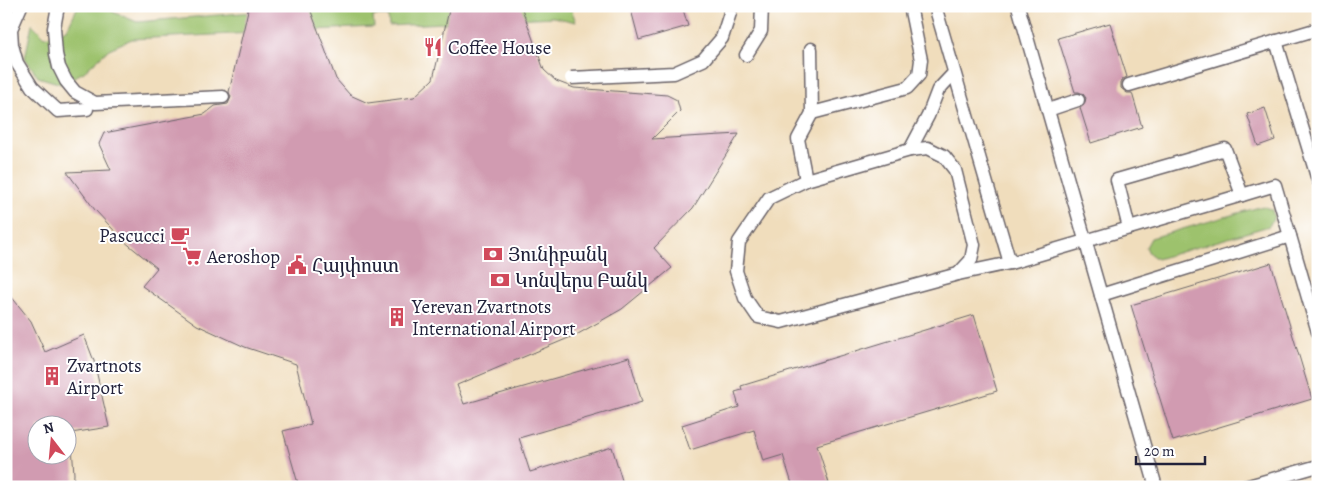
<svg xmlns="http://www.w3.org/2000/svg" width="1324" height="493" font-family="Alegreya,'Noto Serif Armenian',serif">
<rect width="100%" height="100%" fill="#fff"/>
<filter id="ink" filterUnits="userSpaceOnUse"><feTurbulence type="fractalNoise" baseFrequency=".02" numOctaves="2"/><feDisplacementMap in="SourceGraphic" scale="10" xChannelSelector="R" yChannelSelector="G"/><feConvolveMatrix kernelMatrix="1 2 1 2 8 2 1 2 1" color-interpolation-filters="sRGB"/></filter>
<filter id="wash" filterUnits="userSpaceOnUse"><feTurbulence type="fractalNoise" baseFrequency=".0096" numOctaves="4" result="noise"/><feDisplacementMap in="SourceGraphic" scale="20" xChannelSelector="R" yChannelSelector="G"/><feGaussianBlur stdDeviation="1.12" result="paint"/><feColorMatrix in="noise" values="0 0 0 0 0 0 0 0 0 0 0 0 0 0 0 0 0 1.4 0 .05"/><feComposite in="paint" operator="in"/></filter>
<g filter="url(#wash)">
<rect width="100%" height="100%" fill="#f0ddbc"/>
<!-- green -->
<g fill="#9dc26d" stroke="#607254">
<path d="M78,6H109L113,12L137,22L241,13L352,6H570L576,22L553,17L389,26L388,16H373L374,27L132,39L109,49L84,72L61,84L38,77L25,58L32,24L45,37L67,29Z"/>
<path d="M1263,206L1272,210L1274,217L1269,226L1157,259L1149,253L1146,247L1151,238Z"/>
</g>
<g id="blocks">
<!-- building -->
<g fill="#d19bb1" fill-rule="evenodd">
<path d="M249,6H309L336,79L350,95L368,103L414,97L433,79L450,6H521L544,70L556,81L574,88L667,95L677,100L680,111L652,139L739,134L693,208L654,248L672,268L622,309L578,334L457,385L464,404L629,357L642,402L519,438L530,472L612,447L624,487H299L283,431L311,424L296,364L245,347L197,325L142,286L157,268L124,241L95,210L67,172L111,170L99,144L104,133L205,114L215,106L228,104L231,97L229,92Z"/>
<path d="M630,6H682L688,26L639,40Z"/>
<path d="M1110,23L1127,77L1123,79L1121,83V88L1127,93H1132L1142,127L1091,143L1080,108L1084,105L1086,98L1083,94L1079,92H1075L1058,38Z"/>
<path d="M1265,108L1275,140L1258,146L1247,114Z"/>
<path d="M1271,263L1312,399L1173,441L1131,305Z"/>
<path d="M6,290L31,321L45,352L84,335L94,361L109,427L71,433L74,474L73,487H6ZM38,426H68V456H38Z"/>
<path d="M974,315L997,391L817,445L829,483L815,487H793L783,455L763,461L754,430L690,450L682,425L739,407L735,392L742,390L741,386Z"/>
</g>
</g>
</g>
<g filter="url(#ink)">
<use href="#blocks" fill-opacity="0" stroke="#6a6368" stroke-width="1"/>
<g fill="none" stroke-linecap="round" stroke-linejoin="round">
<!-- service casing -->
<g stroke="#6a6368" stroke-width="15">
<g id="service">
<path d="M21,6L11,29L12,45L17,63L32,87L58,111L87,109"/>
<path d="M58,6L54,28L56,54L59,67L66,81L75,92L95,103L223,97"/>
<path d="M935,6L1010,263"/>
<path d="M1018,6L1156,487"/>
<path d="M1276,41L1318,180"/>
<path d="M746,55L761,31L762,6"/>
<path d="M1129,85L1318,29"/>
<path d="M1048,110L1078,100"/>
<path d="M812,113L907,88L919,75L921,60L910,6"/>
<path d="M928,148L944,156L955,170L974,245L971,260L958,274L781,322L758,317L745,298L736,271L739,242L769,198L806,180L910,150Z"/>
<path d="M910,150L928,116L938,90L954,73"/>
<path d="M806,180L798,139L812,113L811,49"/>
<path d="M1129,228L1117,180L1225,149L1242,195L1275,185L1290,236"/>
<path d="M958,274L1010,263L1242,195"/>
<path d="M1101,295L1290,236L1318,332"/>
<path d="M1245,487L1318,466"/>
</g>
</g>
<!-- service -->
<use href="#service" stroke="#fff" stroke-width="12"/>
<!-- service-bridge casing -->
<g stroke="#6a6368" stroke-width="15" stroke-linecap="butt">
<path id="service-bridge" d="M571,78L674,73L703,60L722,38L730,13L729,6"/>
</g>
<!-- service-bridge -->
<use href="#service-bridge" stroke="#fff" stroke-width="12"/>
</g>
</g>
<!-- icons -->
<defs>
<g id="restaurant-bare" transform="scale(1.5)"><path d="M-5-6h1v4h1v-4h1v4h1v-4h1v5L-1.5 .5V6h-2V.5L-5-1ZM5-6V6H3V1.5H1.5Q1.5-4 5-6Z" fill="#d1495b" stroke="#fff" stroke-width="2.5" paint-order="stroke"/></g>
<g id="cafe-bare" transform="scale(1.5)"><path d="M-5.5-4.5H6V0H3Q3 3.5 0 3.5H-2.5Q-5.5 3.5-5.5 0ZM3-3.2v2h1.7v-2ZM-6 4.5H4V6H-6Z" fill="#d1495b" stroke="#fff" stroke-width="2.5" paint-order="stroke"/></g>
<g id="bank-bare" transform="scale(1.5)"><path d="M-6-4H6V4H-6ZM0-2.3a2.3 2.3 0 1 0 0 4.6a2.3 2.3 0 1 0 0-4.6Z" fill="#d1495b" stroke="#fff" stroke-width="2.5" paint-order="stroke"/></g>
<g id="supermarket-bare" transform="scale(1.5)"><path d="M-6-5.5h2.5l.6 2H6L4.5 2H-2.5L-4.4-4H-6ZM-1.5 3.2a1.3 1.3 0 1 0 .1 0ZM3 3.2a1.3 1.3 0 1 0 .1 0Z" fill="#d1495b" stroke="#fff" stroke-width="2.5" paint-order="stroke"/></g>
<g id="civic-bare" transform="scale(1.5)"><path d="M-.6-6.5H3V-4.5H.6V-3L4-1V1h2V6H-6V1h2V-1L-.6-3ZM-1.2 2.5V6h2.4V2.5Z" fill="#d1495b" stroke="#fff" stroke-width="2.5" paint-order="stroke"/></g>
<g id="building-bare" transform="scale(1.5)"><path d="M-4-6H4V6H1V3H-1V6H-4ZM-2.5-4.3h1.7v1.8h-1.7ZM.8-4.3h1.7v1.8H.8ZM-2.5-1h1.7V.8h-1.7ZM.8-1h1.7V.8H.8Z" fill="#d1495b" stroke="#fff" stroke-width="2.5" paint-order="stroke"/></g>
</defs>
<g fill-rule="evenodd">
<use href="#restaurant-bare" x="433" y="47"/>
<use href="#cafe-bare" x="180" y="235"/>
<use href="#bank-bare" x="493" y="254"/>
<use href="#supermarket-bare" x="192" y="256"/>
<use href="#civic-bare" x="297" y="265"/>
<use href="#bank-bare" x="500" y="280"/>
<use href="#building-bare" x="397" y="317"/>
<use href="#building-bare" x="52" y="376"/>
</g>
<g text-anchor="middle" stroke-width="4" stroke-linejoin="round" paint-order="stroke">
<!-- poi labels -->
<g font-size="19" fill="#22223b" stroke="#fff" text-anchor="start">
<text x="448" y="54">Coffee House</text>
<text x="165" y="242" text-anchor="end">Pascucci</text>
<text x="508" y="261">Յունիբանկ</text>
<text x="207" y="263">Aeroshop</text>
<text x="312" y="272">Հայփոստ</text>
<text x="515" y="287">Կոնվերս Բանկ</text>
<text x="412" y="313">Yerevan Zvartnots<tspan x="412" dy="22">International Airport</tspan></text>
<text x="67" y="372">Zvartnots<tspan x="67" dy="22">Airport</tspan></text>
</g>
</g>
<!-- margin -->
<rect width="1324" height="493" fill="none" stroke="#fff" stroke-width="25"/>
<!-- north arrow -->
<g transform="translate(52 440) rotate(344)"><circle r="24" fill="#ffffff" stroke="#a7a7b1"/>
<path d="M0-4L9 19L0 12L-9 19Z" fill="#d1495b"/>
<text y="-8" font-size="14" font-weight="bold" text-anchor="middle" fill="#22223b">N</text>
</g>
<!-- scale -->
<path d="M1136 456v8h69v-8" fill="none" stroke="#22223b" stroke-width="2.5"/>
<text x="1144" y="456" font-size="15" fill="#22223b" stroke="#ffffff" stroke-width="4" paint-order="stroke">20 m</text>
</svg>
